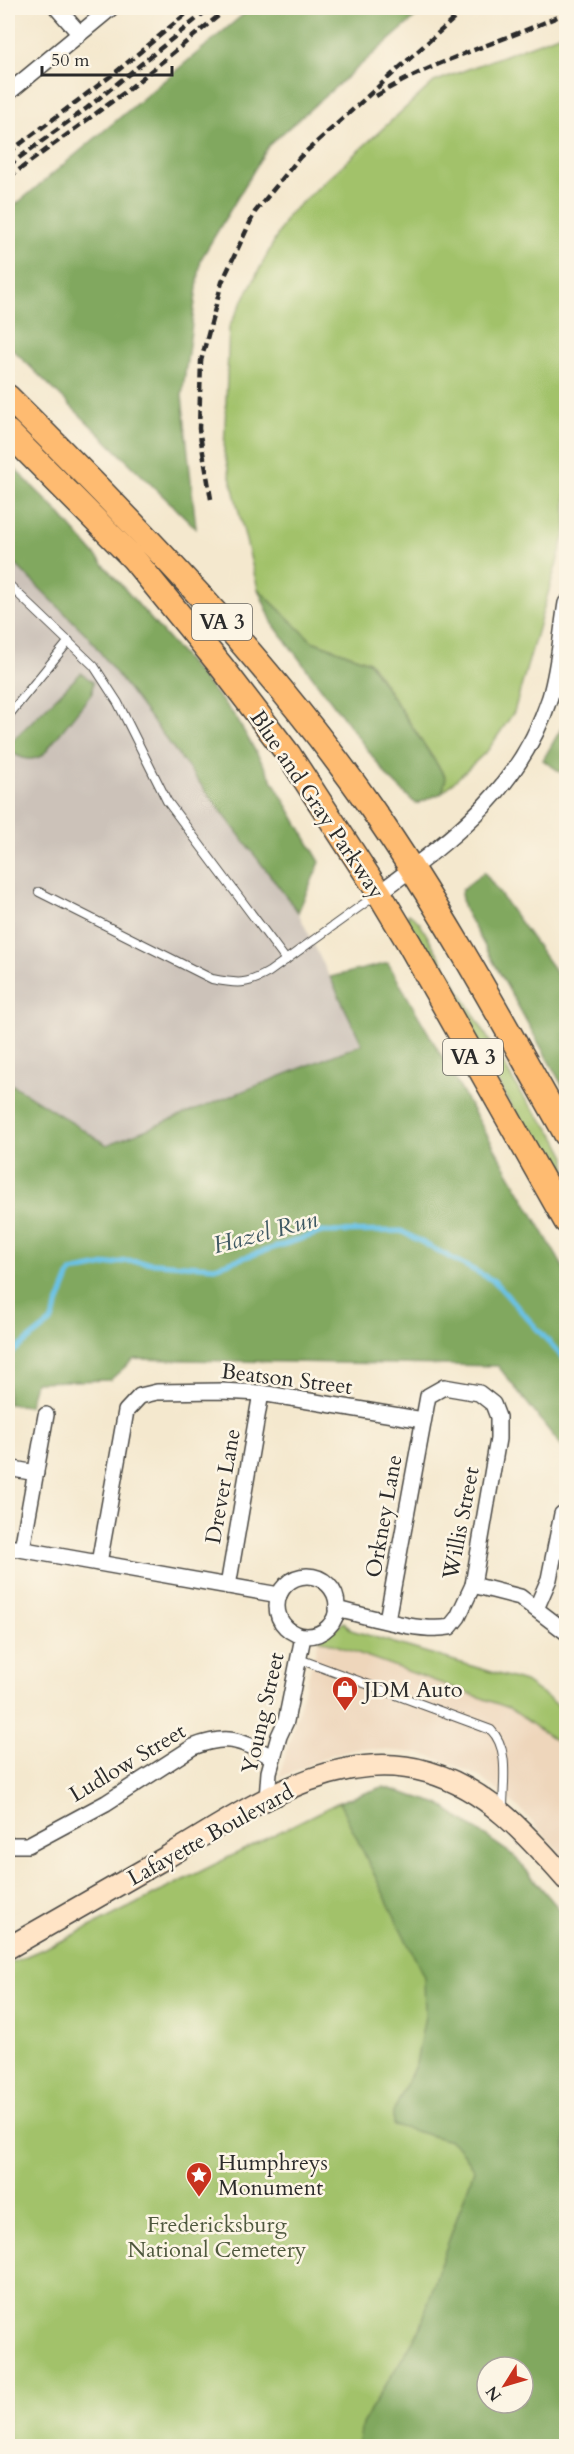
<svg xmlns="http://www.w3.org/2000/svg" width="574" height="2454" font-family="Cardo,serif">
<rect width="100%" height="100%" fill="#fcf5e5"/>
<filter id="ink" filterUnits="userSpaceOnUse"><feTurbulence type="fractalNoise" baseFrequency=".0167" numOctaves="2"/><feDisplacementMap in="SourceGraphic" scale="12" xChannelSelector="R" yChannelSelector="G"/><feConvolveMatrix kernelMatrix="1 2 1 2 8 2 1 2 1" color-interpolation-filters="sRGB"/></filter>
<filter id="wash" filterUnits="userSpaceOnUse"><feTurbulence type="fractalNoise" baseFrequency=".008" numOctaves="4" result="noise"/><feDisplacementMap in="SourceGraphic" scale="24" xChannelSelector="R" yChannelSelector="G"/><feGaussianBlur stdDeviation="1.35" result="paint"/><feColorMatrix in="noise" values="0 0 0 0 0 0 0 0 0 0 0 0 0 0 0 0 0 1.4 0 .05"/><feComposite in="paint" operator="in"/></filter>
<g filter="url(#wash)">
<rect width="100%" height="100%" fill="#f4e8ce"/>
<!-- built -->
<path fill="#eed6bb" d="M319,1639L509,1708L566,1748V1859L517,1806L481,1778L448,1762L418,1753L362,1748L331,1755L279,1778Z"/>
<!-- industrial -->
<path fill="#ccc2b9" d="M8,557L87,635L293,902L362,1044L107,1145L8,1082Z"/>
<!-- green -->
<g fill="#a2c26b" stroke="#66764b" stroke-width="1.5" fill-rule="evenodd">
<path d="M566,32V531L514,712L488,750L442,793L446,778L370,662L312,641L258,589L224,452L229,327L288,215L434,82Z"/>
<path d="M409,914L419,922L521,1094L555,1136L566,1157V1203L408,922L407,916Z"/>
<path d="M344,1622L351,1630L525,1682L566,1711V1748L509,1708L319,1639Z"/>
<path d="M383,1787L439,1804L514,1856L566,1917V2446H8V1964L68,1938L339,1802ZM487,2367H523V2403H487Z"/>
</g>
<!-- forest -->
<g fill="#81a85f" stroke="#566a45" stroke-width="1.5" fill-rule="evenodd">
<path d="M251,8H426L269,145L201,259L182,396L196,528L8,345V211Z"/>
<path d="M8,462L57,511L235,716L320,862L298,912L87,635L8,557Z"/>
<path d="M258,589L312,641L369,662L446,778L442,793L416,804L388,777L273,624Z"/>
<path d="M81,673L93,682L92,693L43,755C31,762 22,759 11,752L10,745L15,738Z"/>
<path d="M566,720V776L543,760Z"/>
<path d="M484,872L566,986V1092L464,909L461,894L462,890Z"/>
<path d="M388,963L566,1272V1452L498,1366L134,1359L110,1380L35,1382L29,1406L8,1404V1082L107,1145L362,1044L330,977Z"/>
<path d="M383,1787L439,1804L514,1856L566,1917V2446H358L362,2424L420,2329L439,2268L474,2170L459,2148L450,2141L393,2125V2113L416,2063L425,2016L424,1977L339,1802ZM487,2367H523V2403H487Z"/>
</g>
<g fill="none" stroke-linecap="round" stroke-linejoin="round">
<!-- stream -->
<path stroke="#69c2e7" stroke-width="5" d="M8,1356L51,1322L71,1272L126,1261L215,1267L322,1232L401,1231L494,1281L566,1361"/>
</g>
</g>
<g filter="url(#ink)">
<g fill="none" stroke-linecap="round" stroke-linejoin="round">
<!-- service casing -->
<g stroke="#494743" stroke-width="10">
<g id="service">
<path d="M8,584L94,666L118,703L167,801L286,960"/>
<path d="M8,716L69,641"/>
<path d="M39,892L212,979C237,984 247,985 269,972L376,895"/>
<path d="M299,1659L491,1730C510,1749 503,1783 503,1809"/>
</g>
</g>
<!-- minor casing -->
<g stroke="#494743" stroke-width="18">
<g id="minor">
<path d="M57,8L79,33"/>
<path d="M8,93L111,8"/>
<path d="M379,893C454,837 520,790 550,697C559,667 561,634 566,603"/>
<path d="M8,1468L36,1473"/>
<path d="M8,1547L279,1595"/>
<path d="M22,1549L46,1415"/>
<path d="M99,1563L126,1411L140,1396L157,1392L221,1391L261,1393L423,1420"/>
<circle cx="307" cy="1606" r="30"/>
<path d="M473,1585L520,1597L566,1632"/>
<path d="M228,1586L261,1393"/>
<path d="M336,1609C368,1616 419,1633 450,1627L458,1617L473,1585L498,1439V1417L493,1404L479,1393L444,1387L428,1396L387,1620"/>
<path d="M536,1609L549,1579L562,1514"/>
<path d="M267,1799L269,1772L279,1736L286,1721L303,1637"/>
<path d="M8,1845H28L106,1803L193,1747C229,1733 241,1741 272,1757"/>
</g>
</g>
<!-- secondary casing -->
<g stroke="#494743" stroke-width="24">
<path id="secondary" d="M8,1948C60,1918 112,1888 165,1858C243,1813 333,1744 428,1772C487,1789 527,1835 566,1879"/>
</g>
<!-- trunk casing -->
<g stroke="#494743" stroke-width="27">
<g id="trunk">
<path d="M8,397C136,524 269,661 372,809C444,913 504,1024 566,1134"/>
<path d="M8,432L133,558L221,666L289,755L379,893L409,943L566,1221"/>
</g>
</g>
<!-- service -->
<use href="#service" stroke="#fff" stroke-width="8"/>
<!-- minor -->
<use href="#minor" stroke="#fff" stroke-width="15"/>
<!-- secondary -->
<use href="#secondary" stroke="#ffe4c6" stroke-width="21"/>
<!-- trunk -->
<use href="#trunk" stroke="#febb71" stroke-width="24"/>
<!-- rail -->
<g stroke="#2b2b2b" stroke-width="4.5" stroke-dasharray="9 4.5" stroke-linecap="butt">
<path d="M376,96C436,59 503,42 566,13"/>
<path d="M8,153L116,72L193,8"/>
<path d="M8,166L87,108L210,8"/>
<path d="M8,178L125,92L228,8"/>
<path d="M211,499L199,429L201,361L222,282L255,212L300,157L466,8"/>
</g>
</g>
</g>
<!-- icons -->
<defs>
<g id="shop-pin" transform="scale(1.35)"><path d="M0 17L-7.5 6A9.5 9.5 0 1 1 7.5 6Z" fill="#c8321e" stroke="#fcf5e5"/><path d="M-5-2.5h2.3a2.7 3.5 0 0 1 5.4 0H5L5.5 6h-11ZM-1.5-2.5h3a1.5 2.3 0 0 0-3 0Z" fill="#fff"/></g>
<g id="sight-pin" transform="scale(1.35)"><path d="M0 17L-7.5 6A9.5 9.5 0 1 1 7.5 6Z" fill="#c8321e" stroke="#fcf5e5"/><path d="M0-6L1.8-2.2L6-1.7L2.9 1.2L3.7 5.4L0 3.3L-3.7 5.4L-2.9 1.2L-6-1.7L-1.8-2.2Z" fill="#fff"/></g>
</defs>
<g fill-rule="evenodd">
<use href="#shop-pin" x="345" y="1689"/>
<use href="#sight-pin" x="199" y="2175"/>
</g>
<g text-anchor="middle" stroke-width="5" stroke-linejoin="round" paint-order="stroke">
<!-- shield labels -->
<g fill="#fcf5e5" stroke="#6a6863" stroke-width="1.5">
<rect x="192" y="604" width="60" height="36" rx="4.5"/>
<rect x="443" y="1039" width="60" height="36" rx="4.5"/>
</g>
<g font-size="21" font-weight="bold" fill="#2b2b2b">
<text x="222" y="629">VA 3</text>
<text x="473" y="1064">VA 3</text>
</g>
<!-- street labels -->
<g font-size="22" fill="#2b2b2b" stroke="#fcf5e5">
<text transform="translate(318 804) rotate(56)" y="8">Blue and Gray Parkway</text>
<text transform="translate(287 1378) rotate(7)" y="8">Beatson Street</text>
<text transform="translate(222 1486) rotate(-80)" y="8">Drever Lane</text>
<text transform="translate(383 1516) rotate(-80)" y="8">Orkney Lane</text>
<text transform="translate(460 1523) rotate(-79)" y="8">Willis Street</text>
<text transform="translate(262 1713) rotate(-77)" y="8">Young Street</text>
<text transform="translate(127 1762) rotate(-31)" y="8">Ludlow Street</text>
<text transform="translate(210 1834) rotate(-29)" y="8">Lafayette Boulevard</text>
</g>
<!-- poi labels -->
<g font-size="22" fill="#2b2b2b" stroke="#fcf5e5" text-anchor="start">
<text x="364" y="1697">JDM Auto</text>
<text x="218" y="2170">Humphreys<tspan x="218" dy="25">Monument</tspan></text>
</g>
<!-- park labels -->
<g font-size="22" fill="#4f583e" stroke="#fcf5e5">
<text x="217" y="2232">Fredericksburg<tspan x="217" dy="25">National Cemetery</tspan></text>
</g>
<!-- water labels -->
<g font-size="24" font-style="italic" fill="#3e5863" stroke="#fcf5e5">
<text transform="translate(265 1232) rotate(-15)" y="8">Hazel Run</text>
</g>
</g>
<!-- margin -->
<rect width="574" height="2454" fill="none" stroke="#fcf5e5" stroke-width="30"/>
<!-- north arrow -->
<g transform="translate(505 2385) rotate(233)"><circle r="28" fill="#fcf5e5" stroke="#a8a49b" stroke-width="1.5"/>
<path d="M0-4.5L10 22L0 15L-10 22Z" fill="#c8321e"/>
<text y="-9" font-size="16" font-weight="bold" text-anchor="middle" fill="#2b2b2b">N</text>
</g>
<!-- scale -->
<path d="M42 66v9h130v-9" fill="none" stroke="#2b2b2b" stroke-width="3"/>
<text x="51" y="66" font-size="18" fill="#2b2b2b" stroke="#fcf5e5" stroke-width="4.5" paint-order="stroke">50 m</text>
</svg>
